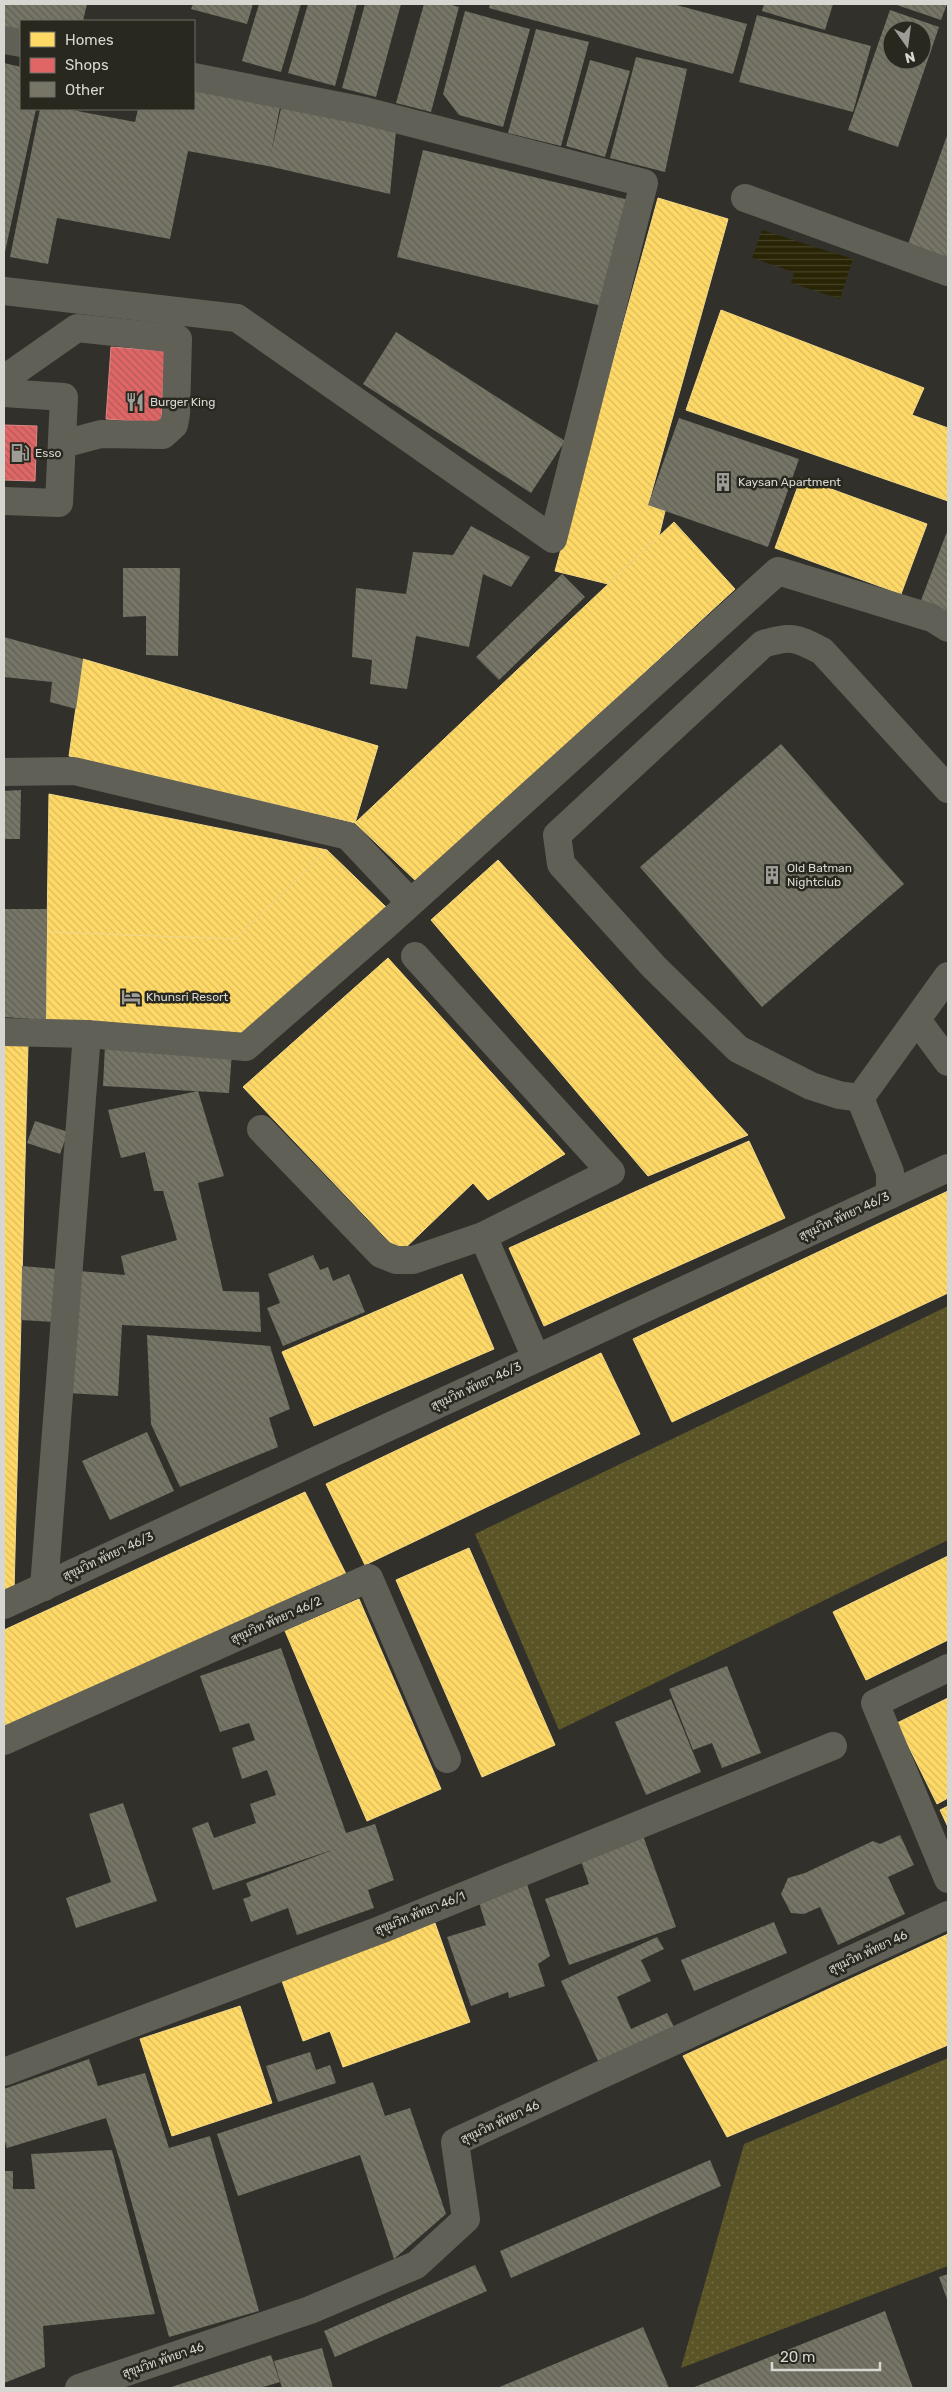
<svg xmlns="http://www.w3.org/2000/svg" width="952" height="2392" font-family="Rubik,Sarabun,sans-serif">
<defs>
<pattern id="grass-dots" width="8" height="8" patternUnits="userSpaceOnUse" patternTransform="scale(1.25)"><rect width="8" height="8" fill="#5a5426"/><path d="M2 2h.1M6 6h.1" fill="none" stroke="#716c44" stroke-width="1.8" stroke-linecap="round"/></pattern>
<pattern id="water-rules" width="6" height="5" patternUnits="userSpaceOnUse" patternTransform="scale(1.25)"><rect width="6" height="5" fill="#282405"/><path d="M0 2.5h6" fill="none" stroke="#464328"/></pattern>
<pattern id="homes-back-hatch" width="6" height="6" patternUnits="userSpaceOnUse" patternTransform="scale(1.25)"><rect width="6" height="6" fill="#ffd966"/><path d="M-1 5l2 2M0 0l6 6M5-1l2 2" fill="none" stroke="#d9ba5e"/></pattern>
<pattern id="shops-back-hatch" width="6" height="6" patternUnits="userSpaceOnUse" patternTransform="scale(1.25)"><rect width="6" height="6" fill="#e06666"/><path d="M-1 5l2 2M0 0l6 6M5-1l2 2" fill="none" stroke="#b05b5a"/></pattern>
<pattern id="building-back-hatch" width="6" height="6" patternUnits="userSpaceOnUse" patternTransform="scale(1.25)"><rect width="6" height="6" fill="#777566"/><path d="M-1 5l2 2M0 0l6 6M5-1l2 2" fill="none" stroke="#616056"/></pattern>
</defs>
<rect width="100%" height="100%" fill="#31302b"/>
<!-- grass -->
<g fill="url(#grass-dots)">
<path d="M948,1306V1540L559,1730L475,1534Z"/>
<path d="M948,2058V2266L681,2368L744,2144Z"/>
</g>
<!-- water -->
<path fill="url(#water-rules)" d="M762,230L853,259L840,299L791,283L794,272L752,258Z"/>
<!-- homes -->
<g fill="url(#homes-back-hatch)" stroke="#f3d886">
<path d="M658,198L728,219L648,505L665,511L659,536L608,584L555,571Z"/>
<path d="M721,310L924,388L912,415L948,428V501L686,410Z"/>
<path d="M801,478L927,524L901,594L775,548Z"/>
<path d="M674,522L735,589L417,882L355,823Z"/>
<path d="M83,659L378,746L355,823L69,756Z"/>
<path d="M49,794L327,850L235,939L47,932Z"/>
<path d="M327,850L386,907L240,1037L46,1020L47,932L235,939Z"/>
<path d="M498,860L748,1135L648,1176L431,920Z"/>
<path d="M388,958L565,1154L488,1200L473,1183L400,1253L243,1087Z"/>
<path d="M4,1043L28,1044L14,1592L4,1596Z"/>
<path d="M749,1141L785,1218L544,1326L509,1248Z"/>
<path d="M948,1191V1293L672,1422L633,1339Z"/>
<path d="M462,1274L494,1349L314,1426L282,1352Z"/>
<path d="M601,1353L640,1434L365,1565L326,1484Z"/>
<path d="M305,1492L346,1574L4,1726V1630Z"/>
<path d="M469,1548L555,1745L482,1777L396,1580Z"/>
<path d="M948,1556V1640L866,1680L833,1612Z"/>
<path d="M359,1599L441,1789L367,1821L285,1631Z"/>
<path d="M948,1698V1798L937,1804L897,1723Z"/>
<path d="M948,1806V1827L940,1810Z"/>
<path d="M435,1923L470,2022L343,2067L330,2031L303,2041L281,1978Z"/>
<path d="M948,1934V2045L727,2137L683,2056Z"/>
<path d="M240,2006L272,2103L172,2136L140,2039Z"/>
</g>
<!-- shops -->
<g fill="url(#shops-back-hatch)" stroke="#dd8886">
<path d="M111,347L165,351L161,423L106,419Z"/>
<path d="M4,425L37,426L35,481L4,480Z"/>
</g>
<!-- building -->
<g fill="url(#building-back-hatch)" fill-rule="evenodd">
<path d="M4,4H87L83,21H21V36L4,31Z"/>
<path d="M193,4H253L247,24L191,9Z"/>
<path d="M259,4H301L281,72L242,61Z"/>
<path d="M308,4H357L335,86L288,73Z"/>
<path d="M365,4H401L376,97L342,88Z"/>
<path d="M424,4H448L459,7L431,112L396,103Z"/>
<path d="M490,4H673L747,24L733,74L489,8Z"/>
<path d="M764,4H833L825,30L762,11Z"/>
<path d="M894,4H947L941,20Z"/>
<path d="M890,10L939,27L898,147L848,130ZM892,30H922V60H892Z"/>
<path d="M465,11L530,29L503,127L459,115L443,94Z"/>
<path d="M757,15L871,46L853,112L739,82Z"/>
<path d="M536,29L589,42L561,146L508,133Z"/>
<path d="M636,57L687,69L665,172L610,158Z"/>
<path d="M590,60L630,71L605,157L566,146Z"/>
<path d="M4,63L21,67V109H36L5,252Z"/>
<path d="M194,90L280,107L271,153L282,104L396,131L390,194L268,166L188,151L170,239L57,218L48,264L10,257L40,109H67L135,122L138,109H194Z"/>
<path d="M948,133V262L907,247Z"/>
<path d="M423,150L629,200L602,306L397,257Z"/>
<path d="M396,332L565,441L531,493L363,384Z"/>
<path d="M679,418L799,459L768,547L648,505Z"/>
<path d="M471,526L530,557L511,587L483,574L469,647L416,636L407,689L370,684L372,660L352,657L356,588L406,594L413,552L453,555Z"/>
<path d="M948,529V615L920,603Z"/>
<path d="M123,568H180L178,656L146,655V616L123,617Z"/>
<path d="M562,574L585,597L499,680L476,657Z"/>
<path d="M4,637L83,659L76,709L50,702L52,682L4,677Z"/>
<path d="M781,744L904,884L762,1007L640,867Z"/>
<path d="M21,790L20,839H4V791Z"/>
<path d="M4,909H47L46,1020L4,1017Z"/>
<path d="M105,1045L232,1052L229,1093L103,1086Z"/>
<path d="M198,1091L224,1176L198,1183L223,1291L259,1292L261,1332L122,1325L118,1396L68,1393L71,1323L21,1320L22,1266L125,1275L121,1256L177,1240L163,1191H154L145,1152L121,1158L108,1110Z"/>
<path d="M35,1121L68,1132L60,1154L27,1143Z"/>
<path d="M313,1255L320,1270L328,1267L333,1281L349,1274L365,1312L283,1346L267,1308L280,1303L268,1274Z"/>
<path d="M147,1335L270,1346L290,1409L269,1418L278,1447L180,1487L151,1424Z"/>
<path d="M147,1432L174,1491L110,1520L82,1461Z"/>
<path d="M281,1648L346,1833L375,1824L394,1880L368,1890L374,1908L297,1935L288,1908L251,1922L243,1899L251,1896L246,1883L335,1849L213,1890L192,1828L208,1822L214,1838L256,1823L250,1804L276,1795L267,1770L242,1779L232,1748L255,1740L249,1723L220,1732L200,1676Z"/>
<path d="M727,1666L761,1753L722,1768L712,1743L693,1750L669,1689Z"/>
<path d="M671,1699L701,1772L646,1795L615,1722Z"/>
<path d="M123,1803L157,1901L76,1928L66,1898L111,1882L89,1814Z"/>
<path d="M642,1833L676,1927L569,1965L545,1899L589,1884L579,1855Z"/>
<path d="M900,1835L914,1865L888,1877L905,1914L838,1945L820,1907L804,1914L791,1913L781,1894L788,1878L805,1873L873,1841L880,1844Z"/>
<path d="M525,1878L550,1956L538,1964L545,1986L509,1998L508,1992L471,2006L447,1937L486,1925L476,1893Z"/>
<path d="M774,1922L787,1953L694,1991L681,1960Z"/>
<path d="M657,1937L664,1949L641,1960L651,1981L617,1997L631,2029L667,2013L674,2027L598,2061L561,1981Z"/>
<path d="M310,2052L316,2070L330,2065L336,2083L278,2102L266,2066Z"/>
<path d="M89,2059L98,2086L145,2073L169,2148L210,2136L259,2311L169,2337L120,2161L106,2118L7,2148L4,2139V2089Z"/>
<path d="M373,2082L385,2116L410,2108L446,2214L394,2259L360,2155L238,2196L217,2134Z"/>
<path d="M112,2150L155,2314L43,2326L45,2367L4,2383V2171H13V2189H35L31,2154Z"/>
<path d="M710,2160L721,2186L511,2278L500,2251Z"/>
<path d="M475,2265L487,2291L335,2357L324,2331Z"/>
<path d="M948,2274V2302L939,2277Z"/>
<path d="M885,2311L913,2388H692Z"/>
<path d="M643,2327L669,2388H497Z"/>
<path d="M322,2348L333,2388H282L274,2361Z"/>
<path d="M271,2355L280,2382L260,2388H168Z"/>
</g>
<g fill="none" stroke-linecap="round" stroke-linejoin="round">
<!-- minor -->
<g stroke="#616056" stroke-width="28">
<path d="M4,40L21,43"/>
<path d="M745,198L948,272"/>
<path d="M4,291L237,318L553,539L644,183L365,111L194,77"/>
<path d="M4,379L77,328L178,339L176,414L174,425L163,435L101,434L63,444"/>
<path d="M4,393L64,397L59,503L4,501"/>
<path d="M4,772L74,771L348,836L410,902"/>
<path d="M917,1020L948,1062"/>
<path d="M4,1032L87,1034L246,1047L386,925L778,571L932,618L948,628"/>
<path d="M860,1098L948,976"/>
<path d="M261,1129L381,1254L396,1260H413L483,1236L611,1172L415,956"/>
<path d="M890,1195V1172L860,1098L839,1095L811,1086L738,1049L654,967L561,864L557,835L763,644C792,635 796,638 822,651L948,789"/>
<path d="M483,1236L536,1358"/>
<path d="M44,1587L87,1034"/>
<path d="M4,1605L948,1168"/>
<path d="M948,1668L875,1703L948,1879"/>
<path d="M4,1741L369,1578L447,1759"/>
<path d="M4,2072L380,1930L833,1746"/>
<path d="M79,2388L310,2310L416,2265L466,2219L455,2142L948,1915"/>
</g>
</g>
<!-- icons -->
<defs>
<g id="restaurant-bare" transform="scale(1.5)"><path d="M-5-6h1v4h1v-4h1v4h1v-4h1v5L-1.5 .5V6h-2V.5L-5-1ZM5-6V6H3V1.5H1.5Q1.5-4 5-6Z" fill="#9d9c97" stroke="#29281f" stroke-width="2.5" paint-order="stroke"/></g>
<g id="fuel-bare" transform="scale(1.5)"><path d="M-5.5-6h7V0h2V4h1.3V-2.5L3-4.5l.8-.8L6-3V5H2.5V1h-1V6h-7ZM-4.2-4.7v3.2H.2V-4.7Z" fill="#9d9c97" stroke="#29281f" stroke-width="2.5" paint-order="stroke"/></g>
<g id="building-bare" transform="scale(1.5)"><path d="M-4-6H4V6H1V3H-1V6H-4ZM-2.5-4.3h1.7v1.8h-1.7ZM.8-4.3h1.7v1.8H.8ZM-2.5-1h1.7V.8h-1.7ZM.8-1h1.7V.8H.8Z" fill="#9d9c97" stroke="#29281f" stroke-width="2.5" paint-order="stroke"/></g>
<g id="hotel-bare" transform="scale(1.5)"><path d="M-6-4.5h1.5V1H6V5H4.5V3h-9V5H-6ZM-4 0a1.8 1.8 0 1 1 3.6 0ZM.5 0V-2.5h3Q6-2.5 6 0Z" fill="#9d9c97" stroke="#29281f" stroke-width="2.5" paint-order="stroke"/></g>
</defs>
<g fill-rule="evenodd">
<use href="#restaurant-bare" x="135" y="402"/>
<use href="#fuel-bare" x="20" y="453"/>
<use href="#building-bare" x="723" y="482"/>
<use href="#building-bare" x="772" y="875"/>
<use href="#hotel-bare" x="131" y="997"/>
</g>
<g text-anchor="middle" stroke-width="5" stroke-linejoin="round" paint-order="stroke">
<!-- poi labels -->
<g font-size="12" fill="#d7d6d1" stroke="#29281f" text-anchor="start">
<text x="150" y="406">Burger King</text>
<text x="35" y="457">Esso</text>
<text x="738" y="486">Kaysan Apartment</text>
<text x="787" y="872">Old Batman<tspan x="787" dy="14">Nightclub</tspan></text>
<text x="146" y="1001">Khunsri Resort</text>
</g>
<!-- street labels -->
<g font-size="12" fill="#d7d6d1" stroke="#29281f">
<text transform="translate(844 1216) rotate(-25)" y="4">สุขุมวิท พัทยา 46/3</text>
<text transform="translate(476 1386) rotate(-25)" y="4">สุขุมวิท พัทยา 46/3</text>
<text transform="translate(108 1556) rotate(-25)" y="4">สุขุมวิท พัทยา 46/3</text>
<text transform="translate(276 1620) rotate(-24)" y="4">สุขุมวิท พัทยา 46/2</text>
<text transform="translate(420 1913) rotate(-22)" y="4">สุขุมวิท พัทยา 46/1</text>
<text transform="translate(868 1952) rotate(-25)" y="4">สุขุมวิท พัทยา 46</text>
<text transform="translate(500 2122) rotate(-25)" y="4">สุขุมวิท พัทยา 46</text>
<text transform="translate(163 2360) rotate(-19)" y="4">สุขุมวิท พัทยา 46</text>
</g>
</g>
<!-- border -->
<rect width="952" height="2392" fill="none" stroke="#d7d6d1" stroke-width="10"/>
<!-- legend -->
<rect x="20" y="20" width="175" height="90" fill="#29281f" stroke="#6f6e66"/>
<rect x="30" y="32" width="25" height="15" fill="#ffd966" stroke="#6f6e66"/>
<text x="65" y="45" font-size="15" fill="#d7d6d1">Homes</text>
<rect x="30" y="58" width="25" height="15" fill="#e06666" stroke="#6f6e66"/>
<text x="65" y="70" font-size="15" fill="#d7d6d1">Shops</text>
<rect x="30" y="82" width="25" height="15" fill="#777566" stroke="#6f6e66"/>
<text x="65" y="95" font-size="15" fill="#d7d6d1">Other</text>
<!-- north arrow -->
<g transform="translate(907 45) rotate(166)"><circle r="24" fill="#29281f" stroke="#6f6e66"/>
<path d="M0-4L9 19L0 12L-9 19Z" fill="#9d9c97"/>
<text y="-8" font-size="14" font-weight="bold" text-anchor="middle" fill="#d7d6d1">N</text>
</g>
<!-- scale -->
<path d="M772 2362v8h108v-8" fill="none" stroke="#d7d6d1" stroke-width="2.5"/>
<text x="780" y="2362" font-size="15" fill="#d7d6d1" stroke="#29281f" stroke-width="4" paint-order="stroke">20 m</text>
</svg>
